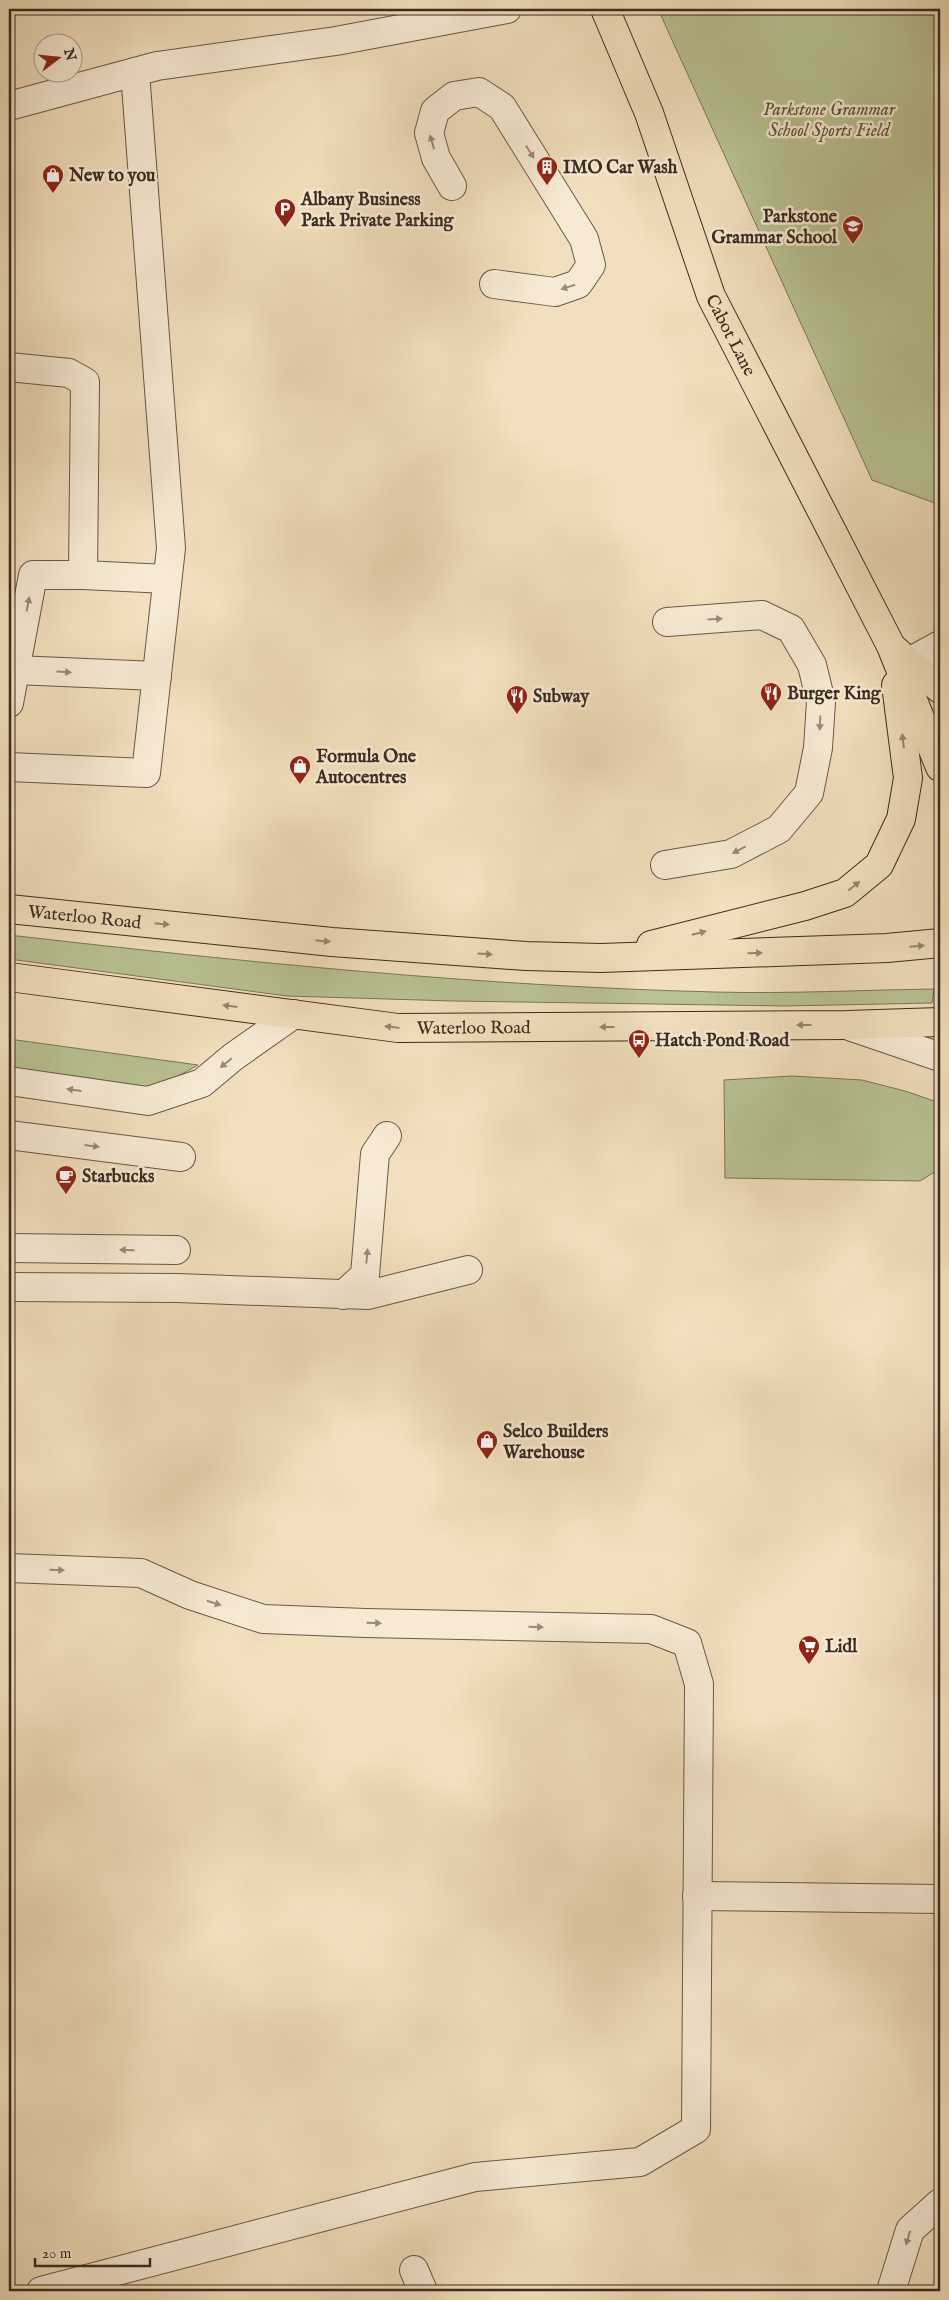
<svg xmlns="http://www.w3.org/2000/svg" width="949" height="2300" font-family="'IM FELL English',serif">
<rect width="100%" height="100%" fill="#f2dfbd"/>
<filter id="stains"><feTurbulence type="fractalNoise" baseFrequency=".004" numOctaves="4"/><feColorMatrix values="0 0 0 0 .2 0 0 0 0 .09 0 0 0 0 .02 0 0 0 .5 -.17"/></filter>
<radialGradient id="worn" r=".72"><stop offset=".6" stop-color="#630" stop-opacity="0"/><stop offset="1" stop-color="#630" stop-opacity=".3"/></radialGradient>
<!-- green -->
<g fill="#b9c292" stroke="#7a765a">
<path d="M658,9H940V505L872,480Z"/>
<path d="M9,935C244,962 478,986 715,992C788,994 861,990 934,989L932,1003L786,1006L453,1001L287,996L9,959Z"/>
<path d="M9,1039L198,1065L155,1089L9,1069Z"/>
<path d="M792,1076L862,1080L905,1091L940,1103V1173H933L920,1181L725,1178L724,1080Z"/>
</g>
<g fill="none" stroke-linecap="round" stroke-linejoin="round">
<!-- minor casing -->
<g stroke="#695848" stroke-width="30">
<g id="minor">
<path d="M9,106L157,66L336,41L507,9"/>
<path d="M452,186L436,158L429,133L435,111L454,96L479,92L502,107L584,239L591,265L578,284L555,292L494,284"/>
<path d="M9,367L69,373L85,382L83,575L167,579"/>
<path d="M909,662L940,645"/>
<path d="M15,670L157,676"/>
<path d="M9,703L33,575H83"/>
<path d="M9,767L146,773L171,548L135,72"/>
<path d="M665,865L731,854L779,829L809,793L818,748L821,702L812,665L791,629L762,615L667,622"/>
<path d="M849,1026L940,1057"/>
<path d="M9,1081L148,1101L202,1083L233,1057L294,1014"/>
<path d="M9,1135L181,1157"/>
<path d="M9,1248L176,1250"/>
<path d="M9,1287L177,1288L368,1295L468,1270"/>
<path d="M343,1295L365,1275L375,1154L387,1136"/>
<path d="M9,1568L141,1573L190,1595L263,1619L365,1623L651,1629L687,1643L699,1684L696,2129L640,2162L475,2177L41,2291"/>
<path d="M697,1896L940,1899"/>
<path d="M414,2270L423,2291"/>
<path d="M891,2291L910,2230L940,2203"/>
</g>
</g>
<!-- major casing -->
<g stroke="#3b2b21" stroke-width="30">
<g id="major">
<path id="s1" d="M605,9L649,113L711,296L891,646L940,767"/>
<path d="M894,649L940,689"/>
<path id="s2" d="M9,909L332,942L526,956L601,958L887,948L940,943"/>
<path d="M651,945L805,906L845,893L879,865L901,819L908,778L896,685"/>
<path id="s3" d="M9,977L398,1028L847,1025L940,1022"/>
</g>
</g>
<!-- minor -->
<use href="#minor" stroke="#f7ead4" stroke-width="28"/>
<!-- major -->
<use href="#major" stroke="#f2dfbd" stroke-width="28"/>
</g>
<!-- one-way arrows -->
<defs><path id="oneway-solid" d="M-6-.8H1V-3.2L6.5 0L1 3.2V.8H-6Z" transform="scale(1.25)"/></defs>
<g fill="#998a7a">
<use href="#oneway-solid" transform="translate(432 142) rotate(-106)"/>
<use href="#oneway-solid" transform="translate(530 152) rotate(58)"/>
<use href="#oneway-solid" transform="translate(568 287) rotate(162)"/>
<use href="#oneway-solid" transform="translate(28 604) rotate(-79)"/>
<use href="#oneway-solid" transform="translate(715 619) rotate(-4)"/>
<use href="#oneway-solid" transform="translate(64 672) rotate(3)"/>
<use href="#oneway-solid" transform="translate(820 723) rotate(93)"/>
<use href="#oneway-solid" transform="translate(739 850) rotate(152)"/>
<use href="#oneway-solid" transform="translate(226 1063) rotate(141)"/>
<use href="#oneway-solid" transform="translate(74 1090) rotate(-172)"/>
<use href="#oneway-solid" transform="translate(92 1146) rotate(7)"/>
<use href="#oneway-solid" transform="translate(127 1250) rotate(-179)"/>
<use href="#oneway-solid" transform="translate(367 1256) rotate(-85)"/>
<use href="#oneway-solid" transform="translate(57 1570) rotate(2)"/>
<use href="#oneway-solid" transform="translate(214 1603) rotate(18)"/>
<use href="#oneway-solid" transform="translate(374 1623) rotate(1)"/>
<use href="#oneway-solid" transform="translate(536 1627) rotate(1)"/>
<use href="#oneway-solid" transform="translate(908 2238) rotate(106)"/>
</g>
<g fill="#96856f">
<use href="#oneway-solid" transform="translate(903 741) rotate(-97)"/>
<use href="#oneway-solid" transform="translate(854 886) rotate(-39)"/>
<use href="#oneway-solid" transform="translate(162 924) rotate(6)"/>
<use href="#oneway-solid" transform="translate(699 933) rotate(-14)"/>
<use href="#oneway-solid" transform="translate(323 941) rotate(6)"/>
<use href="#oneway-solid" transform="translate(917 946) rotate(-5)"/>
<use href="#oneway-solid" transform="translate(755 953) rotate(-2)"/>
<use href="#oneway-solid" transform="translate(485 954) rotate(3)"/>
<use href="#oneway-solid" transform="translate(230 1006) rotate(-173)"/>
<use href="#oneway-solid" transform="translate(804 1025) rotate(180)"/>
<use href="#oneway-solid" transform="translate(392 1027) rotate(-173)"/>
<use href="#oneway-solid" transform="translate(607 1027) rotate(180)"/>
</g>
<!-- icons -->
<defs>
<g id="building-pin" transform="scale(1.125)"><path d="M0 17L-7.5 6A9.5 9.5 0 1 1 7.5 6Z" fill="#8f2418" stroke="#f7ead4"/><path d="M-4-6H4V6H1V3H-1V6H-4ZM-2.5-4.3h1.7v1.8h-1.7ZM.8-4.3h1.7v1.8H.8ZM-2.5-1h1.7V.8h-1.7ZM.8-1h1.7V.8H.8Z" fill="#fff"/></g>
<g id="shop-pin" transform="scale(1.125)"><path d="M0 17L-7.5 6A9.5 9.5 0 1 1 7.5 6Z" fill="#8f2418" stroke="#f7ead4"/><path d="M-5-2.5h2.3a2.7 3.5 0 0 1 5.4 0H5L5.5 6h-11ZM-1.5-2.5h3a1.5 2.3 0 0 0-3 0Z" fill="#fff"/></g>
<g id="parking-pin" transform="scale(1.125)"><path d="M0 17L-7.5 6A9.5 9.5 0 1 1 7.5 6Z" fill="#8f2418" stroke="#f7ead4"/><path d="M-3.5-5.5H1a3.5 3.5 0 0 1 0 7H-1V5.5H-3.5ZM-1-3.4V-.6H.8a1.4 1.4 0 0 0 0-2.8Z" fill="#fff"/></g>
<g id="school-pin" transform="scale(1.125)"><path d="M0 17L-7.5 6A9.5 9.5 0 1 1 7.5 6Z" fill="#8f2418" stroke="#f7ead4"/><path d="M0-5L7-2L0 1L-7-2ZM-4 1L0 2.5L4 1V4Q0 6-4 4Z" fill="#fff"/></g>
<g id="restaurant-pin" transform="scale(1.125)"><path d="M0 17L-7.5 6A9.5 9.5 0 1 1 7.5 6Z" fill="#8f2418" stroke="#f7ead4"/><path d="M-5-6h1v4h1v-4h1v4h1v-4h1v5L-1.5 .5V6h-2V.5L-5-1ZM5-6V6H3V1.5H1.5Q1.5-4 5-6Z" fill="#fff"/></g>
<g id="bus-pin" transform="scale(1.125)"><path d="M0 17L-7.5 6A9.5 9.5 0 1 1 7.5 6Z" fill="#8f2418" stroke="#f7ead4"/><path d="M-5-6H5V4H4V6H2V4H-2V6H-4V4H-5ZM-3.5-4V0h7V-4ZM-3.5 1.2v1.5H-2V1.2ZM2 1.2v1.5H3.5V1.2Z" fill="#fff"/></g>
<g id="cafe-pin" transform="scale(1.125)"><path d="M0 17L-7.5 6A9.5 9.5 0 1 1 7.5 6Z" fill="#8f2418" stroke="#f7ead4"/><path d="M-5.5-4.5H6V0H3Q3 3.5 0 3.5H-2.5Q-5.5 3.5-5.5 0ZM3-3.2v2h1.7v-2ZM-6 4.5H4V6H-6Z" fill="#fff"/></g>
<g id="supermarket-pin" transform="scale(1.125)"><path d="M0 17L-7.5 6A9.5 9.5 0 1 1 7.5 6Z" fill="#8f2418" stroke="#f7ead4"/><path d="M-6-5.5h2.5l.6 2H6L4.5 2H-2.5L-4.4-4H-6ZM-1.5 3.2a1.3 1.3 0 1 0 .1 0ZM3 3.2a1.3 1.3 0 1 0 .1 0Z" fill="#fff"/></g>
</defs>
<g fill-rule="evenodd">
<use href="#building-pin" x="547" y="167"/>
<use href="#shop-pin" x="53" y="175"/>
<use href="#parking-pin" x="285" y="209"/>
<use href="#school-pin" x="853" y="226"/>
<use href="#restaurant-pin" x="771" y="693"/>
<use href="#restaurant-pin" x="517" y="696"/>
<use href="#shop-pin" x="300" y="766"/>
<use href="#bus-pin" x="639" y="1040"/>
<use href="#cafe-pin" x="66" y="1176"/>
<use href="#shop-pin" x="487" y="1441"/>
<use href="#supermarket-pin" x="809" y="1646"/>
</g>
<g text-anchor="middle" stroke-width="5" stroke-linejoin="round" paint-order="stroke">
<!-- park labels -->
<g font-size="18" font-style="italic" fill="#5a513d" stroke="#f7ead4">
<text x="829" y="115">Parkstone Grammar<tspan x="829" dy="21">School Sports Field</tspan></text>
</g>
<!-- poi labels -->
<g font-size="18" font-weight="bold" fill="#3b2b21" stroke="#f7ead4" text-anchor="start">
<text x="563" y="173">IMO Car Wash</text>
<text x="69" y="181">New to you</text>
<text x="301" y="205">Albany Business<tspan x="301" dy="21">Park Private Parking</tspan></text>
<text x="837" y="222" text-anchor="end">Parkstone<tspan x="837" dy="21">Grammar School</tspan></text>
<text x="787" y="699">Burger King</text>
<text x="533" y="702">Subway</text>
<text x="316" y="762">Formula One<tspan x="316" dy="21">Autocentres</tspan></text>
<text x="655" y="1046">Hatch Pond Road</text>
<text x="82" y="1182">Starbucks</text>
<text x="503" y="1437">Selco Builders<tspan x="503" dy="21">Warehouse</tspan></text>
<text x="825" y="1652">Lidl</text>
</g>
<!-- street labels -->
<g font-size="18" fill="#3b2b21" stroke="#f7ead4">
<text dy="6" stroke="none"><textPath href="#s1" startOffset="350">Cabot Lane</textPath></text>
<text dy="6" stroke="none"><textPath href="#s2" startOffset="76">Waterloo Road</textPath></text>
<text dy="6" stroke="none"><textPath href="#s3" startOffset="468">Waterloo Road</textPath></text>
</g>
</g>
<!-- margin -->
<rect width="949" height="2300" fill="none" stroke="#f2dfbd" stroke-width="30"/>
<rect x="10" y="10" width="929" height="2280" fill="none" stroke="#3b2b21" stroke-width="2.5"/>
<rect x="15" y="15" width="919" height="2270" fill="none" stroke="#3b2b21"/>
<!-- north arrow -->
<g transform="translate(58 58) rotate(74)"><circle r="24" fill="#f7ead4" stroke="#ac9e8c"/>
<path d="M0-4L9 19L0 12L-9 19Z" fill="#8f2418"/>
<text y="-8" font-size="14" font-weight="bold" text-anchor="middle" fill="#3b2b21">N</text>
</g>
<!-- scale -->
<path d="M35 2258v8h115v-8" fill="none" stroke="#3b2b21" stroke-width="2.5"/>
<text x="42" y="2258" font-size="15" fill="#3b2b21" stroke="#f7ead4" stroke-width="4" paint-order="stroke">20 m</text>
<rect width="100%" height="100%" filter="url(#stains)"/>
<rect width="100%" height="100%" fill="url(#worn)"/>
</svg>
